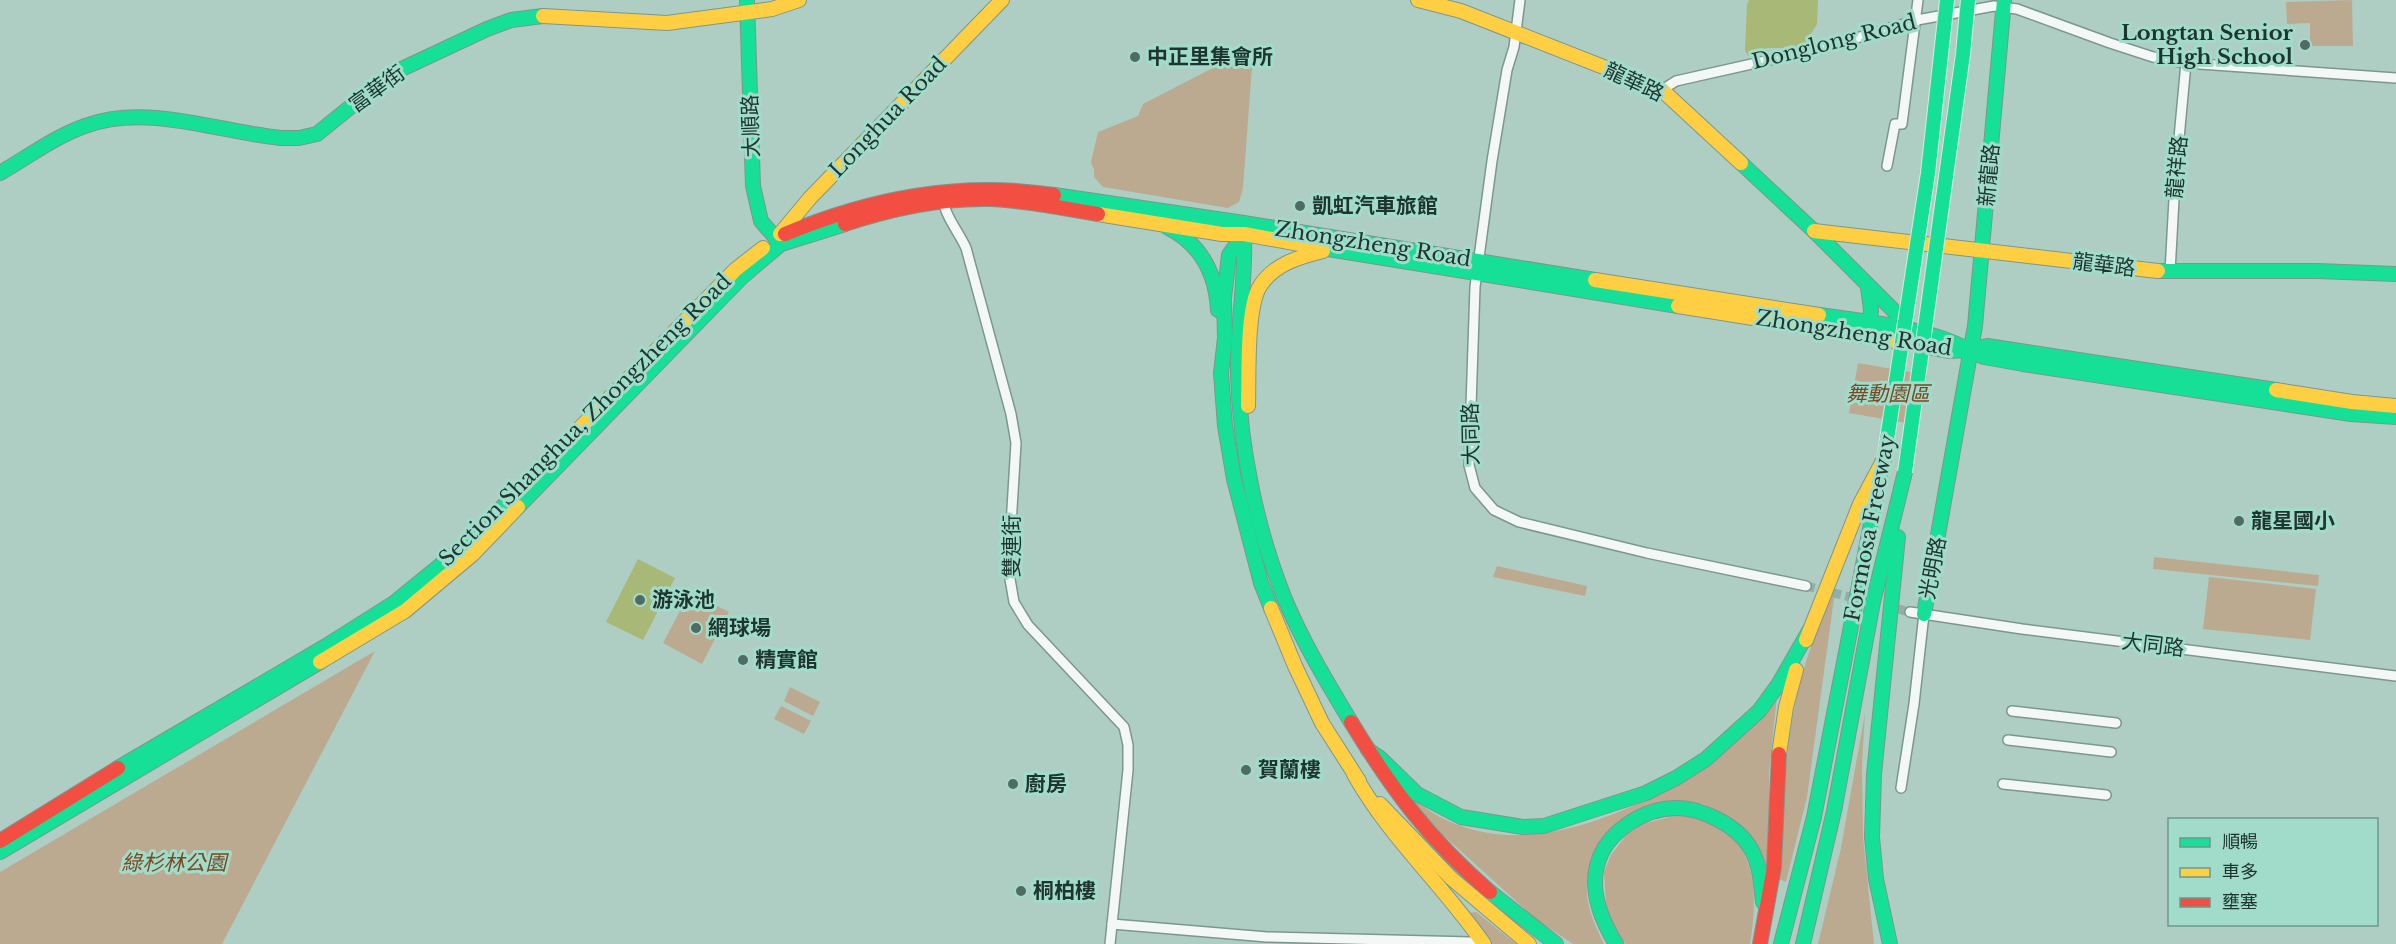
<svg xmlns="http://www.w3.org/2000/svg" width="2396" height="944" font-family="'Libre Baskerville','Noto Sans TC',serif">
<rect width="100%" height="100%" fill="#aecec4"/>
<!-- green -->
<g fill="#bbaa90">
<path d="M2352,0L2353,46H2310V23L2287,24L2286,2Z"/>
<path d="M1234,57L1247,59L1252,67L1243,188L1239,202L1228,208L1103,187L1094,177V170L1091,162L1098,132L1138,116L1143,104Z"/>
<path d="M1858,363L1927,375L1918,425L1849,413Z"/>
<path d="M2154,557L2319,575L2318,586L2153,569Z"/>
<path d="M1497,566L1587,586L1585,596L1493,577Z"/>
<path d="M2209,577L2316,589L2310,640L2203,629Z"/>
<path d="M1835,591L1807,797L1786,882L1779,879C1784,794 1784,709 1818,629C1823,616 1827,603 1835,591Z"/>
<path d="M690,592L729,612L702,664L663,643Z"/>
<path d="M375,651L222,944H0V872Z"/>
<path d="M790,687L820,702L813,716L784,701Z"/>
<path d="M1777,696L1769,773L1770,848L1767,881L1722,813L1703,804L1683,802L1645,807C1635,819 1590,866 1588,876C1583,901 1594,923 1604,944H1573L1537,920L1432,825L1404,793C1418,802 1432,814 1446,820C1506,848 1570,833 1628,808C1644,801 1665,795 1678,785C1713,758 1745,725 1777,696Z"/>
<path d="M781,706L811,721L804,734L774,719Z"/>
<path d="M1865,713L1862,765L1863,837L1874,944H1818L1841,848Z"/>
<path d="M1678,815C1755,825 1760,880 1750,944H1625L1613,928L1606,903L1604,872L1611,855L1627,834L1646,823Z"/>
<path d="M1476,912L1516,944H1490L1469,913Z"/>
</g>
<!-- water -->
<g fill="#a8b876">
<path d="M1749,0H1818L1817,24L1806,42L1797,48H1767L1762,51H1755L1748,56L1745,50L1747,5Z"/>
<path d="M638,559L675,578L643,640L606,622Z"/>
</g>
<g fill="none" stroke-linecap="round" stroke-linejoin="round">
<!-- street-tunnel -->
<path stroke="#91afa6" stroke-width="9" stroke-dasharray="9 4.5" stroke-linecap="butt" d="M1806,586L1910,612"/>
<!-- street casing -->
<g stroke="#7d968f" stroke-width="12">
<g id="street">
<path d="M1520,0L1514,47L1507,70L1492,161L1475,287L1469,465L1475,488L1494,510L1519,522L1647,553L1806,586"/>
<path d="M1662,90L1676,81L1823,48L1917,20L1994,6L2017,9L2110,43L2153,57L2186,63L2396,78"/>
<path d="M1887,166L1895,124H1902L1918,0"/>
<path d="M943,198C944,215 959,232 966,248L1011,414L1016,443L1009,558L1010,579L1014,602L1028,625L1124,727L1128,745V770L1110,944"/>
<path d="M2170,272L2175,181L2186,63"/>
<path d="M1910,612L2022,629L2396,676"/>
<path d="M2012,711L2116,723"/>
<path d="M2008,740L2111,752"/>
<path d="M2003,784L2106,795"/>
<path d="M1901,788L1914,704L1924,614"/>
<path d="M1112,924L1267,937L1471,942L1472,944"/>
</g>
</g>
<!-- fast casing -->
<g stroke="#7d968f" stroke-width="16">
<g id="fast">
<path d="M747,0L753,186L761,221L781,244"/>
<path d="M1741,163L1814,231L1904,321L1907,329"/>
<path d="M0,173C28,157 54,137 85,126C147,103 218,132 281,138H299L317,134L391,74L487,29L511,20L543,16"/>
<path d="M1054,195L1244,223L1595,280"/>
<path d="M1167,227C1201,244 1216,273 1218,310"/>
<path d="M1244,234L1229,255L1224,299L1225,338L1221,373L1225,426L1234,479L1261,583L1271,608"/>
<path d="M1244,234C1246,281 1237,328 1238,375C1240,449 1257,529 1284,597C1302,641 1327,682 1351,722"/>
<path d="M1316,247L1678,306"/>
<path d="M2158,271H2318L2396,274"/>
<path d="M1868,287L1871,310L1869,332"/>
<path d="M1819,315C1867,322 1926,327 1969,350L1987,346L2276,390"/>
<path d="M1907,343L1948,351L1969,350L1984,357L2023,364L2351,414L2396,417"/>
<path d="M518,507L742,277L781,244L845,224"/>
<path d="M1924,614L1975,326L2004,0"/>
<path d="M1368,750L1380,758L1417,794L1461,817L1523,827L1544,826L1646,793L1676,778L1706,759L1759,711L1778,685L1809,631"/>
<path d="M118,768L326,646L394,603L464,546L520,489"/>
<path d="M0,852L320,662"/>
<path d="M1490,892L1556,944"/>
<path d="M1616,944C1602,921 1590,893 1597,866C1605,832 1644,808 1677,808C1691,808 1705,813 1717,819C1731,826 1743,835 1751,849C1760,864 1761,884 1763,902"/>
<path d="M1781,944L1814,817L1880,477"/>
<path d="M1803,944L1834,811L1873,602L1905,472"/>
<path d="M1890,944L1876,879L1872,837L1874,774L1898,537"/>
</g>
</g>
<!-- slow casing -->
<g stroke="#7d968f" stroke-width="16">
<g id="slow">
<path d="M1418,0L1461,11L1662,90L1741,163"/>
<path d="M543,16L667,23L772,9L799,0"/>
<path d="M1098,214L1222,234H1244L1316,247"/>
<path d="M1814,231L2158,271"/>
<path d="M780,234L810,198L1002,0"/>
<path d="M1595,280L1819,315"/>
<path d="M1678,306L1907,343"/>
<path d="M2276,390L2352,402L2396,406"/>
<path d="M1248,406C1249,378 1246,308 1260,286C1274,264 1299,257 1323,251"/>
<path d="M520,489L735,270L763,248"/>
<path d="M1271,608L1295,666L1322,723L1359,781"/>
<path d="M1806,640L1860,504L1884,459"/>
<path d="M320,662L405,611L473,554L518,507"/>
<path d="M1779,754L1786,707L1796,670"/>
<path d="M1354,774C1389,837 1443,885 1484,944"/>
<path d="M1380,804L1451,878L1529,944"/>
</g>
</g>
<!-- jam casing -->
<g stroke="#7d968f" stroke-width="16">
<g id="jam">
<path d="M845,224C890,209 941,198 989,199C1025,200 1062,208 1098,214"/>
<path d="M785,234C872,198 960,181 1054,195"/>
<path d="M1351,722C1393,791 1428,838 1490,892"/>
<path d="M0,841L118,768"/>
<path d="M1760,944L1774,867L1779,754"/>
</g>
</g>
<!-- street -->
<use href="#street" stroke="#f3f8f6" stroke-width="9"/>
<!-- fast -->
<use href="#fast" stroke="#16e098" stroke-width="14"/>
<!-- slow -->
<use href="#slow" stroke="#ffcf43" stroke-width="14"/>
<!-- jam -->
<use href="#jam" stroke="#f24e42" stroke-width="14"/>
<!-- fast-bridge casing -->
<g stroke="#dbe9e4" stroke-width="16" stroke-linecap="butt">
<g id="fast-bridge">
<path d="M1884,459L1928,173L1947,0"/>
<path d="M1905,472L1963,54L1968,0"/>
</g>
</g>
<!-- fast-bridge -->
<use href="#fast-bridge" stroke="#16e098" stroke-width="14"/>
</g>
<!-- markers -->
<g fill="#506b63" stroke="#a1dbca" stroke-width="2">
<circle cx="2305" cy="45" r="6"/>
<circle cx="1135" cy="57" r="6"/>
<circle cx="1300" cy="206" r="6"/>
<circle cx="2239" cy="521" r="6"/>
<circle cx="640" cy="600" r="6"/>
<circle cx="696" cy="628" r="6"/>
<circle cx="743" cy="660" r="6"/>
<circle cx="1246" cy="770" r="6"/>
<circle cx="1013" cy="784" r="6"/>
<circle cx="1021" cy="891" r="6"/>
</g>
<g text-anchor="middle" stroke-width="6" stroke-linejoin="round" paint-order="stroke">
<!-- poi labels -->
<g font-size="21" font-weight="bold" fill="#1e352f" stroke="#a1dbca" text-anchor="start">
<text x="2293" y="40" text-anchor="end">Longtan Senior<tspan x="2293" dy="24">High School</tspan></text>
<text x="1147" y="64">中正里集會所</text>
<text x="1312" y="213">凱虹汽車旅館</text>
<text x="2251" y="528">龍星國小</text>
<text x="652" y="607">游泳池</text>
<text x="708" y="635">網球場</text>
<text x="755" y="667">精實館</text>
<text x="1258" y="777">賀蘭樓</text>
<text x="1025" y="791">廚房</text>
<text x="1033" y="898">桐柏樓</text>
</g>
<!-- street labels -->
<g font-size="21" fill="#1e352f" stroke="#a1dbca">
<text transform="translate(1834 42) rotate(-14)" y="7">Donglong Road</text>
<text transform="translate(1634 82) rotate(25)" y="7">龍華路</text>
<text transform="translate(377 89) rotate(-36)" y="7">富華街</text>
<text transform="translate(888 117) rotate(-46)" y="7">Longhua Road</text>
<text transform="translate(751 126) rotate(-92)" y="7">大順路</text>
<text transform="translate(2177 167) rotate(-85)" y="7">龍祥路</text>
<text transform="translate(1989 175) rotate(-85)" y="7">新龍路</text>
<text transform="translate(1373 244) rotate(9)" y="7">Zhongzheng Road</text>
<text transform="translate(2104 265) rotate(7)" y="7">龍華路</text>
<text transform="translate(1854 333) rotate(9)" y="7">Zhongzheng Road</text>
<text transform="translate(585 420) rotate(-45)" y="7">Section Shanghua, Zhongzheng Road</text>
<text transform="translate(1471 434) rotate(-91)" y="7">大同路</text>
<text transform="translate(1870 528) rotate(-79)" y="7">Formosa Freeway</text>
<text transform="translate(1012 546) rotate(-90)" y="7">雙連街</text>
<text transform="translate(1933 568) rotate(-79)" y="7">光明路</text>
<text transform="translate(2153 645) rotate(7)" y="7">大同路</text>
</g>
<!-- park labels -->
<g font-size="21" font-style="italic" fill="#7b4822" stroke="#a1dbca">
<text x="1888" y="401">舞動園區</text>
<text x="174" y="870">綠杉林公園</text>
</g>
</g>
<!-- legend -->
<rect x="2168" y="818" width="210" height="108" fill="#a1dbca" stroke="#6d998c" stroke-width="1.5"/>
<rect x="2180" y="838" width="30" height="9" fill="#16e098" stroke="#6d998c" stroke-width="1.5"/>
<text x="2222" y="848" font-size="18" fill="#1e352f">順暢</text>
<rect x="2180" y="868" width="30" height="9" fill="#ffcf43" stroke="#6d998c" stroke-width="1.5"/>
<text x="2222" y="878" font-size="18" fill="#1e352f">車多</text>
<rect x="2180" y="898" width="30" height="9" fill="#f24e42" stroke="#6d998c" stroke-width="1.5"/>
<text x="2222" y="908" font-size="18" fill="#1e352f">壅塞</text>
</svg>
